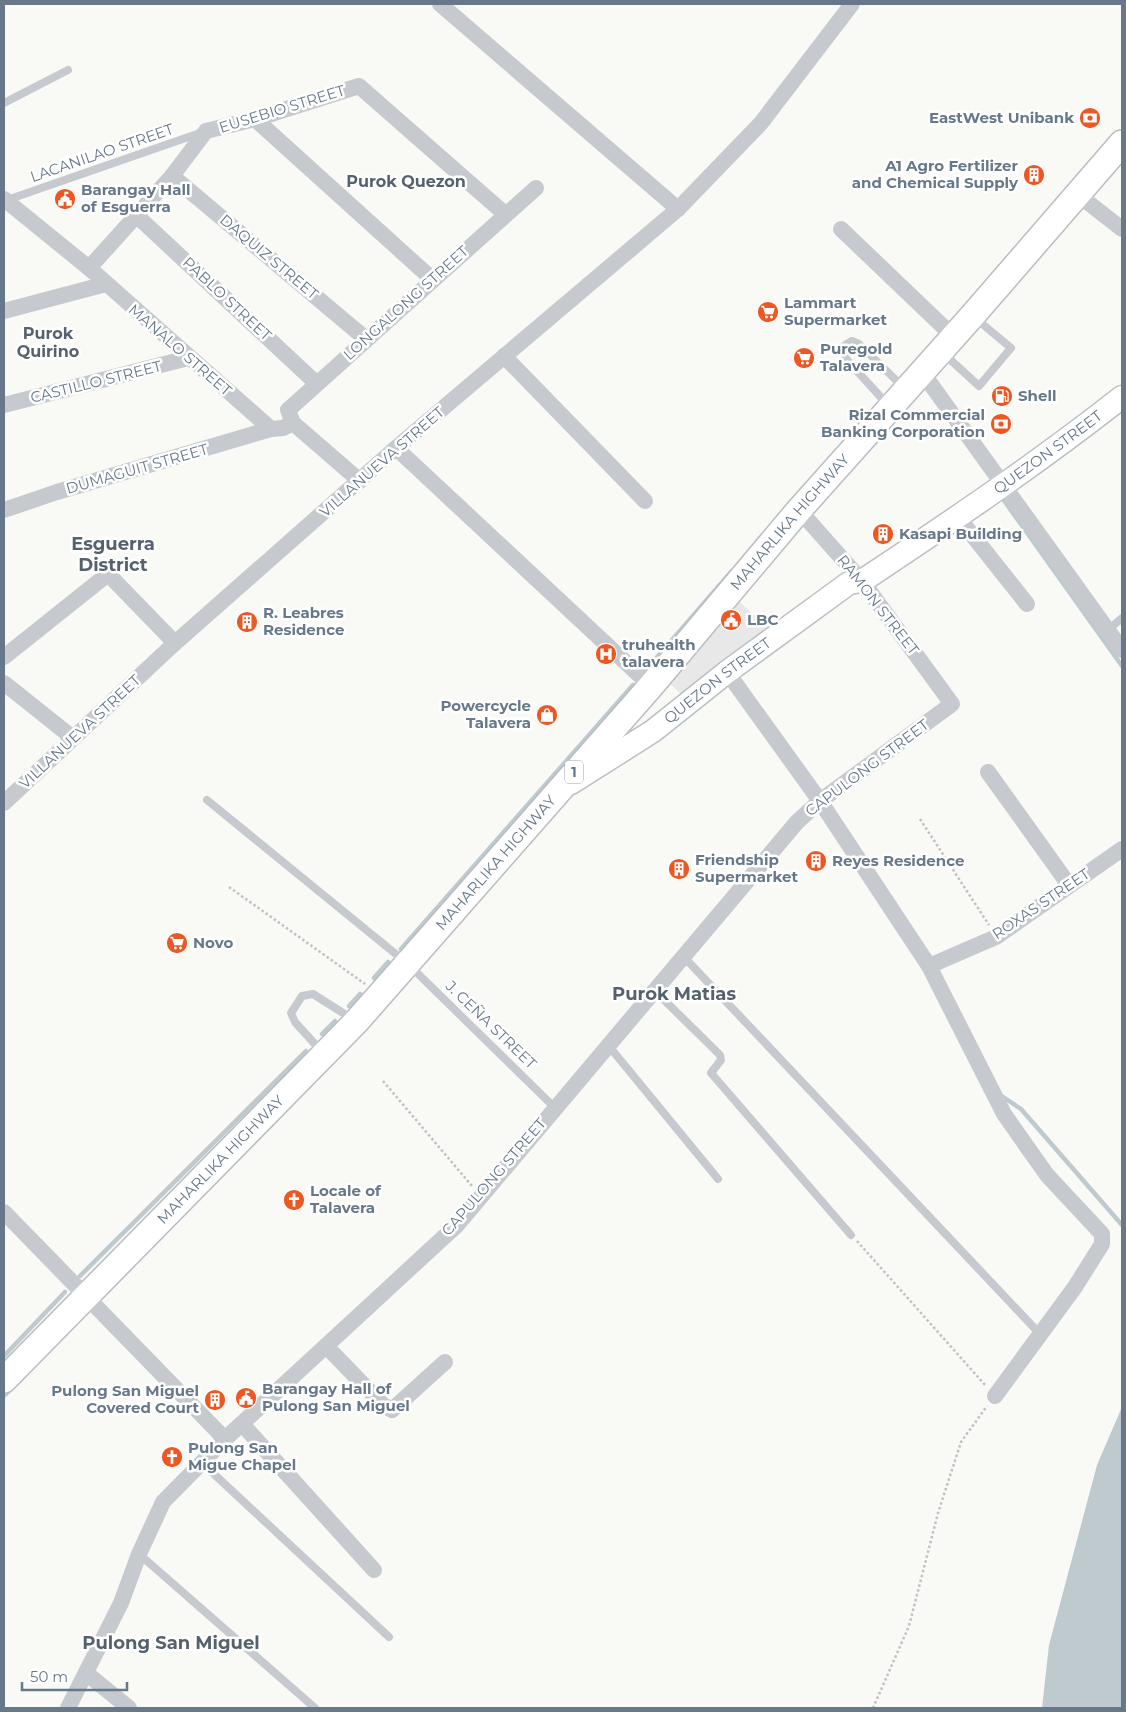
<svg xmlns="http://www.w3.org/2000/svg" width="1126" height="1712" font-family="Montserrat,sans-serif">
<rect width="100%" height="100%" fill="#f9f9f6"/>
<!-- built -->
<path fill="#e7e8e7" d="M737,600L770,629L683,696L667,681Z"/>
<!-- water -->
<path fill="#becace" d="M1122,1407V1708H1042L1049,1645L1097,1465Z"/>
<g fill="none" stroke-linecap="round" stroke-linejoin="round">
<!-- stream -->
<g stroke="#becace" stroke-width="4.5">
<path d="M1003,499L1122,666"/>
<path d="M645,671L731,572"/>
<path d="M401,949L633,685"/>
<path d="M374,978L388,962"/>
<path d="M349,1006L360,994"/>
<path d="M322,1034L335,1021"/>
<path d="M1000,1095L1021,1109L1122,1225"/>
<path d="M80,1276L306,1051"/>
<path d="M4,1356L65,1292"/>
<path d="M4,1396L12,1388"/>
</g>
<!-- secondary casing -->
<g stroke="#babfc4" stroke-width="25">
<g id="secondary">
<path id="s1" d="M571,783L653,731L727,672L849,583L862,581C951,522 1038,463 1122,397"/>
</g>
</g>
<!-- primary casing -->
<g stroke="#b9bdc1" stroke-width="28">
<g id="primary">
<path id="s2" d="M4,1380L356,1022L651,686L799,510L973,315L1122,143"/>
</g>
</g>
<!-- path -->
<g stroke="#bfc2c4" stroke-width="2.5" stroke-dasharray="2.5 2.5" stroke-linecap="butt">
<path d="M920,819L989,925"/>
<path d="M229,887L365,984"/>
<path d="M383,1081L472,1186"/>
<path d="M857,1241L985,1385"/>
<path d="M873,1708L909,1626L938,1513L961,1442L987,1406"/>
</g>
<!-- lane -->
<g stroke="#c6cace" stroke-width="8">
<path d="M4,103L68,70"/>
<path d="M7,200L200,133"/>
<path d="M944,354L979,386L1011,348L974,317"/>
<path d="M888,405L847,360L844,353V346L852,341L859,344L903,387"/>
<path d="M1108,630L1122,618"/>
<path d="M207,800L408,964L554,1107"/>
<path d="M683,956L1040,1334"/>
<path d="M654,990L720,1055L721,1060L711,1073L851,1235"/>
<path d="M608,1045L718,1179"/>
<path d="M322,1052L295,1022L291,1013L302,996L313,994L354,1020"/>
<path d="M201,1462L389,1637"/>
<path d="M139,1554L315,1708"/>
</g>
<!-- street -->
<g stroke="#c6cace" stroke-width="16">
<path d="M440,4L678,209"/>
<path d="M255,119L432,279"/>
<path d="M172,176L366,339"/>
<path d="M1077,194L1122,229"/>
<path d="M4,199L89,268L271,429L283,428L293,423L360,481"/>
<path d="M137,216L316,383"/>
<path d="M841,229L954,337"/>
<path d="M89,268L172,176L206,131L255,119L359,86L505,214"/>
<path d="M4,311L106,284"/>
<path d="M504,356L645,501"/>
<path d="M922,372L1122,650"/>
<path d="M4,405L188,358"/>
<path d="M293,423L288,410L536,188"/>
<path d="M396,448L651,686"/>
<path d="M4,510L57,492L271,429"/>
<path d="M958,517L1027,604"/>
<path d="M4,657L108,574L175,643"/>
<path d="M727,672L820,801L929,966L1004,1114L1047,1175L1102,1234V1244L1075,1287L995,1396"/>
<path d="M4,683L73,738"/>
<path d="M988,772L1069,885"/>
<path d="M4,803L175,643L396,448L678,209L761,123L852,4"/>
<path d="M929,966L996,937L1122,849"/>
<path d="M4,1212L225,1439"/>
<path d="M326,1346L383,1405L392,1410L445,1362"/>
<path d="M242,1424L374,1570"/>
<path d="M86,1673L129,1708"/>
<path d="M68,1708L121,1603L139,1554L163,1502L225,1439L457,1225L797,822L820,801L952,704L862,581L799,510"/>
</g>
<!-- secondary -->
<use href="#secondary" stroke="#fff" stroke-width="22"/>
<!-- primary -->
<use href="#primary" stroke="#fff" stroke-width="25"/>
</g>
<!-- icons -->
<defs>
<g id="bank-disc" transform="scale(1.125)"><circle r="9.5" fill="#ec5723" stroke="#fff"/><path d="M-6-4H6V4H-6ZM0-2.3a2.3 2.3 0 1 0 0 4.6a2.3 2.3 0 1 0 0-4.6Z" fill="#fff"/></g>
<g id="building-disc" transform="scale(1.125)"><circle r="9.5" fill="#ec5723" stroke="#fff"/><path d="M-4-6H4V6H1V3H-1V6H-4ZM-2.5-4.3h1.7v1.8h-1.7ZM.8-4.3h1.7v1.8H.8ZM-2.5-1h1.7V.8h-1.7ZM.8-1h1.7V.8H.8Z" fill="#fff"/></g>
<g id="civic-disc" transform="scale(1.125)"><circle r="9.5" fill="#ec5723" stroke="#fff"/><path d="M-.6-6.5H3V-4.5H.6V-3L4-1V1h2V6H-6V1h2V-1L-.6-3ZM-1.2 2.5V6h2.4V2.5Z" fill="#fff"/></g>
<g id="supermarket-disc" transform="scale(1.125)"><circle r="9.5" fill="#ec5723" stroke="#fff"/><path d="M-6-5.5h2.5l.6 2H6L4.5 2H-2.5L-4.4-4H-6ZM-1.5 3.2a1.3 1.3 0 1 0 .1 0ZM3 3.2a1.3 1.3 0 1 0 .1 0Z" fill="#fff"/></g>
<g id="fuel-disc" transform="scale(1.125)"><circle r="9.5" fill="#ec5723" stroke="#fff"/><path d="M-5.5-6h7V0h2V4h1.3V-2.5L3-4.5l.8-.8L6-3V5H2.5V1h-1V6h-7ZM-4.2-4.7v3.2H.2V-4.7Z" fill="#fff"/></g>
<g id="hospital-disc" transform="scale(1.125)"><circle r="9.5" fill="#ec5723" stroke="#fff"/><path d="M-5-5h3v3.5h4V-5h3V5h-3V1.5h-4V5h-3Z" fill="#fff"/></g>
<g id="shop-disc" transform="scale(1.125)"><circle r="9.5" fill="#ec5723" stroke="#fff"/><path d="M-5-2.5h2.3a2.7 3.5 0 0 1 5.4 0H5L5.5 6h-11ZM-1.5-2.5h3a1.5 2.3 0 0 0-3 0Z" fill="#fff"/></g>
<g id="church-disc" transform="scale(1.125)"><circle r="9.5" fill="#ec5723" stroke="#fff"/><path d="M-1.2-6h2.4v3.5h3.3v2.4h-3.3V6h-2.4V-.1h-3.3v-2.4h3.3Z" fill="#fff"/></g>
</defs>
<g fill-rule="evenodd">
<use href="#bank-disc" x="1090" y="118"/>
<use href="#building-disc" x="1034" y="175"/>
<use href="#civic-disc" x="65" y="199"/>
<use href="#supermarket-disc" x="768" y="312"/>
<use href="#supermarket-disc" x="804" y="358"/>
<use href="#fuel-disc" x="1002" y="396"/>
<use href="#bank-disc" x="1001" y="424"/>
<use href="#building-disc" x="883" y="534"/>
<use href="#civic-disc" x="731" y="620"/>
<use href="#building-disc" x="247" y="622"/>
<use href="#hospital-disc" x="606" y="654"/>
<use href="#shop-disc" x="547" y="715"/>
<use href="#building-disc" x="816" y="861"/>
<use href="#building-disc" x="679" y="869"/>
<use href="#supermarket-disc" x="177" y="943"/>
<use href="#church-disc" x="294" y="1200"/>
<use href="#civic-disc" x="246" y="1398"/>
<use href="#building-disc" x="215" y="1400"/>
<use href="#church-disc" x="172" y="1457"/>
</g>
<g text-anchor="middle" stroke-width="5" stroke-linejoin="round" paint-order="stroke">
<!-- shield labels -->
<rect fill="#fff" stroke="#94a0ac" stroke-width="1" x="565" y="760.5" width="18" height="23" rx="4"/>
<g font-size="14" font-weight="bold" fill="#667889">
<text x="574" y="777">1</text>
</g>
<!-- street labels -->
<g font-size="15" fill="#667889" stroke="#fff">
<text transform="translate(282 109) rotate(-17)" y="5">EUSEBIO STREET</text>
<text transform="translate(102 153) rotate(-19)" y="5">LACANILAO STREET</text>
<text transform="translate(269 257) rotate(40)" y="5">DAQUIZ STREET</text>
<text transform="translate(227 299) rotate(43)" y="5">PABLO STREET</text>
<text transform="translate(406 303) rotate(-42)" y="5">LONGALONG STREET</text>
<text transform="translate(180 350) rotate(41)" y="5">MANALO STREET</text>
<text transform="translate(96 382) rotate(-14)" y="5">CASTILLO STREET</text>
<text dy="5" stroke="none"><textPath href="#s1" startOffset="582">QUEZON STREET</textPath></text>
<text transform="translate(382 462) rotate(-41)" y="5">VILLANUEVA STREET</text>
<text transform="translate(137 469) rotate(-16)" y="5">DUMAGUIT STREET</text>
<text dy="5" stroke="none"><textPath href="#s2" startOffset="1164">MAHARLIKA HIGHWAY</textPath></text>
<text transform="translate(878 605) rotate(52)" y="5">RAMON STREET</text>
<text dy="5" stroke="none"><textPath href="#s1" startOffset="179">QUEZON STREET</textPath></text>
<text transform="translate(80 732) rotate(-43)" y="5">VILLANUEVA STREET</text>
<text transform="translate(867 768) rotate(-37)" y="5">CAPULONG STREET</text>
<text dy="5" stroke="none"><textPath href="#s2" startOffset="714">MAHARLIKA HIGHWAY</textPath></text>
<text transform="translate(1041 904) rotate(-34)" y="5">ROXAS STREET</text>
<text transform="translate(491 1025) rotate(44)" y="5">J. CEÑA STREET</text>
<text dy="5" stroke="none"><textPath href="#s2" startOffset="309">MAHARLIKA HIGHWAY</textPath></text>
<text transform="translate(494 1177) rotate(-49)" y="5">CAPULONG STREET</text>
</g>
<!-- poi labels -->
<g font-size="15" font-weight="bold" fill="#667889" stroke="#fff" text-anchor="start">
<text x="1074" y="123" text-anchor="end">EastWest Unibank</text>
<text x="1018" y="171" text-anchor="end">A1 Agro Fertilizer<tspan x="1018" dy="17">and Chemical Supply</tspan></text>
<text x="81" y="195">Barangay Hall<tspan x="81" dy="17">of Esguerra</tspan></text>
<text x="784" y="308">Lammart<tspan x="784" dy="17">Supermarket</tspan></text>
<text x="820" y="354">Puregold<tspan x="820" dy="17">Talavera</tspan></text>
<text x="1018" y="401">Shell</text>
<text x="985" y="420" text-anchor="end">Rizal Commercial<tspan x="985" dy="17">Banking Corporation</tspan></text>
<text x="899" y="539">Kasapi Building</text>
<text x="263" y="618">R. Leabres<tspan x="263" dy="17">Residence</tspan></text>
<text x="747" y="625">LBC</text>
<text x="622" y="650">truhealth<tspan x="622" dy="17">talavera</tspan></text>
<text x="531" y="711" text-anchor="end">Powercycle<tspan x="531" dy="17">Talavera</tspan></text>
<text x="695" y="865">Friendship<tspan x="695" dy="17">Supermarket</tspan></text>
<text x="832" y="866">Reyes Residence</text>
<text x="193" y="948">Novo</text>
<text x="310" y="1196">Locale of<tspan x="310" dy="17">Talavera</tspan></text>
<text x="262" y="1394">Barangay Hall of<tspan x="262" dy="17">Pulong San Miguel</tspan></text>
<text x="199" y="1396" text-anchor="end">Pulong San Miguel<tspan x="199" dy="17">Covered Court</tspan></text>
<text x="188" y="1453">Pulong San<tspan x="188" dy="17">Migue Chapel</tspan></text>
</g>
<!-- neighbourhood labels -->
<g font-size="16" font-weight="bold" fill="#55626d" stroke="#fff">
<text x="406" y="187">Purok Quezon</text>
<text x="48" y="339">Purok<tspan x="48" dy="18">Quirino</tspan></text>
</g>
<!-- quarter labels -->
<g font-size="18" font-weight="bold" fill="#55626d" stroke="#fff">
<text x="113" y="550">Esguerra<tspan x="113" dy="21">District</tspan></text>
<text x="674" y="1000">Purok Matias</text>
<text x="171" y="1649">Pulong San Miguel</text>
</g>
</g>
<!-- border -->
<rect width="1126" height="1712" fill="none" stroke="#667889" stroke-width="10"/>
<!-- scale -->
<path d="M22 1682v8h105v-8" fill="none" stroke="#667889" stroke-width="2.5"/>
<text x="30" y="1682" font-size="15" fill="#667889" stroke="#ffffff" stroke-width="4" paint-order="stroke">50 m</text>
</svg>
